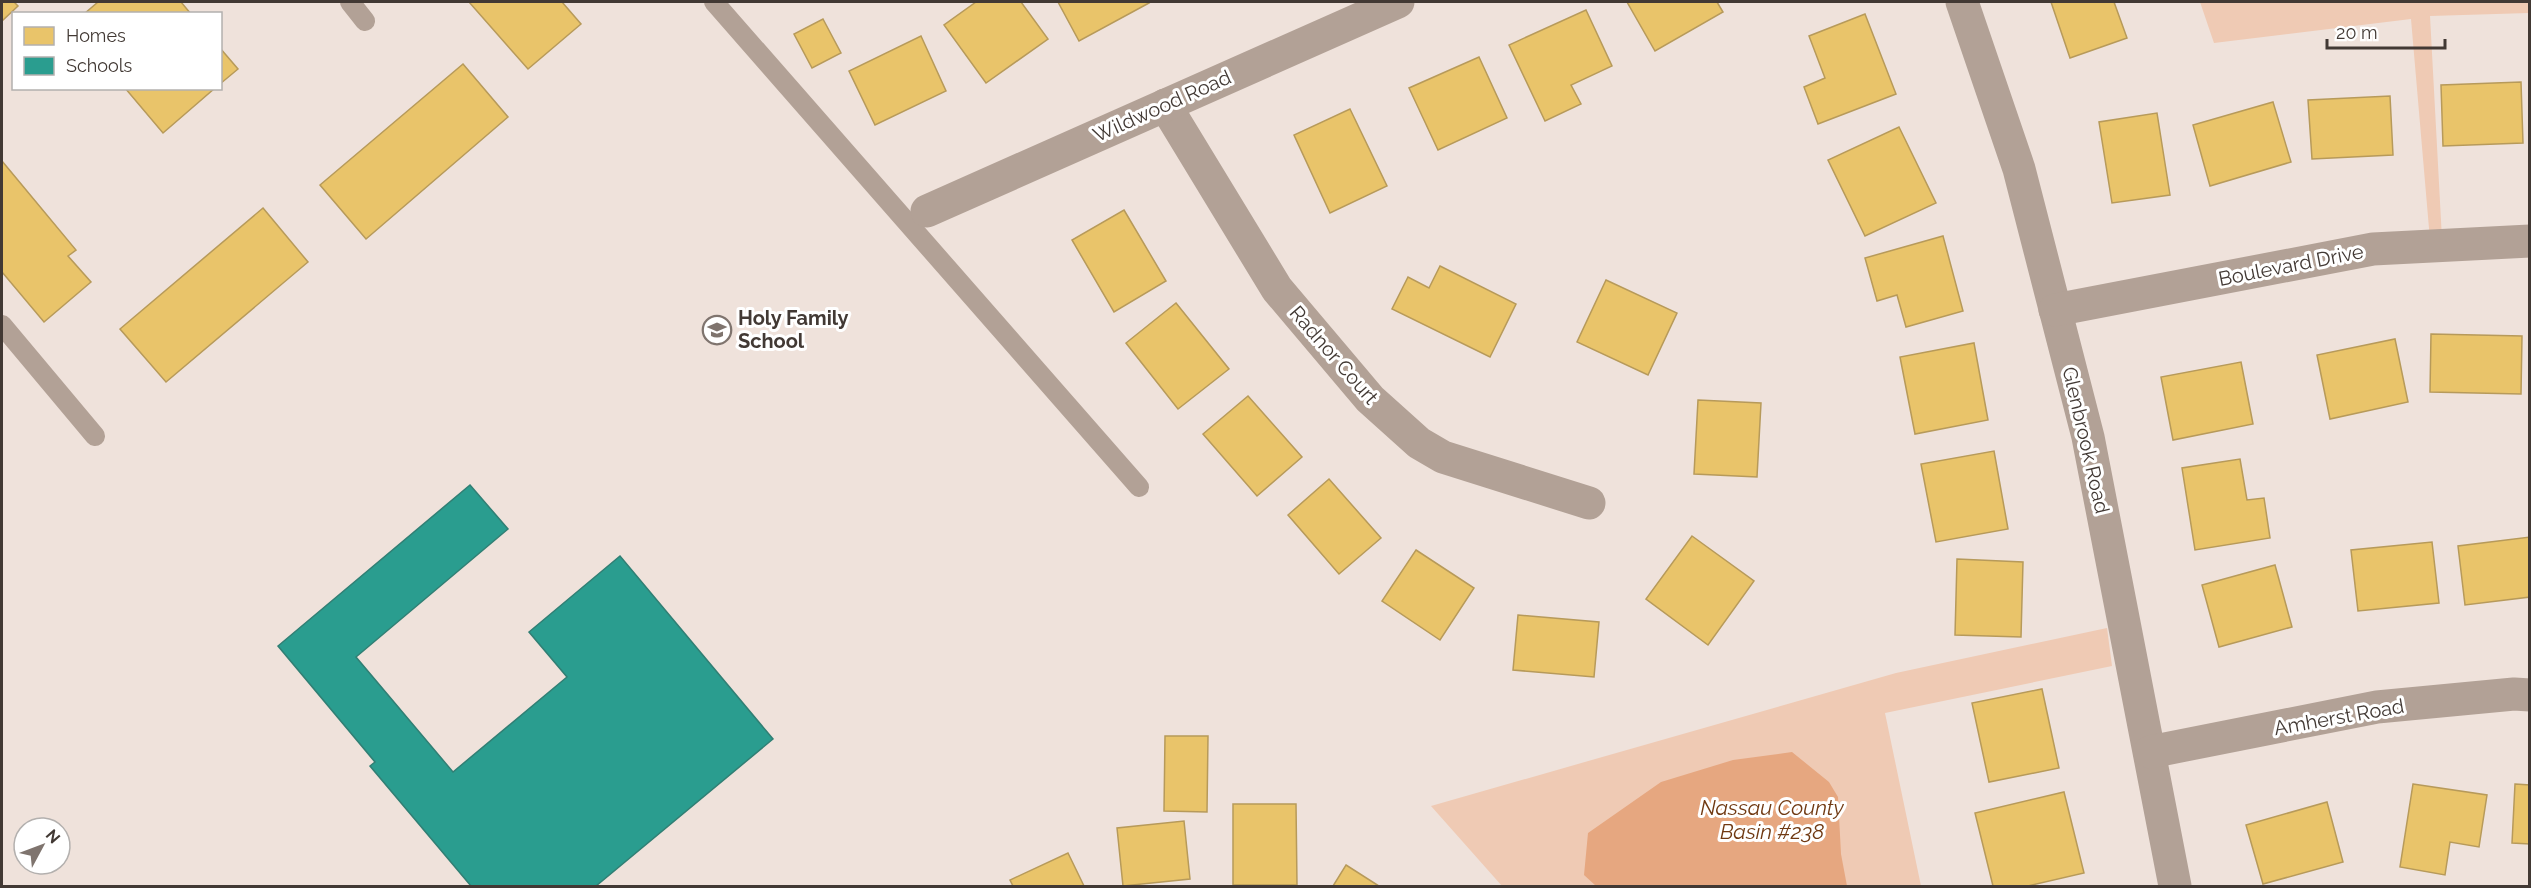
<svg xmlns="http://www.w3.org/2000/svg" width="2531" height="888" font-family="Raleway,sans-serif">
<rect width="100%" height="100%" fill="#efe2db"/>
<!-- green -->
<g fill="#efcab4">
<path d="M2200,2H2529V13L2430,16L2442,239L2430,240L2411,19L2214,43Z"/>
<path d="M2107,628L2112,666L1885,713L1921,886H1502L1431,806L1896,673Z"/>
</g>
<!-- water -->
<path fill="#e6a780" d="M1792,752L1829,782L1838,797L1841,854L1847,886H1596L1584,875L1588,833L1661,782L1733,760Z"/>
<!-- homes -->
<g fill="#e9c46a" stroke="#b79a5a" stroke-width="1.5">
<path d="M2,2H14L18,6L2,21Z"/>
<path d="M98,2H181L191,14H84Z"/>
<path d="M469,2H562L581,24L528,69Z"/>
<path d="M976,2H1021L1048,39L986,83L944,25Z"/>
<path d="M1058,2H1148L1149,3L1079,41Z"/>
<path d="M1627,2H1717L1723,12L1655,51Z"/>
<path d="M2051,2H2114L2127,38L2070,58Z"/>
<path d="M1586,10L1612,66L1571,85L1581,104L1545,121L1509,45Z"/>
<path d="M1865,14L1896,94L1818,124L1804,87L1825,78L1809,36Z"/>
<path d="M823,19L841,53L812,68L794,34Z"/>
<path d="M921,36L946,91L875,125L849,71Z"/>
<path d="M220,48L238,69L220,84Z"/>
<path d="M1479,57L1507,118L1438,150L1409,88Z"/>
<path d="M463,64L508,117L366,239L320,185Z"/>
<path d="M2521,82L2523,143L2443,146L2441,85Z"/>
<path d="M125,88H215L163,133Z"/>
<path d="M2390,96L2393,155L2312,159L2308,100Z"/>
<path d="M2273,102L2291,162L2210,186L2193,125Z"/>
<path d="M1350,109L1387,186L1330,213L1294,135Z"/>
<path d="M2157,113L2170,195L2112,203L2099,122Z"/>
<path d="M1899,127L1936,203L1865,236L1828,160Z"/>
<path d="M2,161L76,250L68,256L91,282L44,322L2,272Z"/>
<path d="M263,208L308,262L166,382L120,329Z"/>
<path d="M1124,210L1166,281L1114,312L1072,240Z"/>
<path d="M1943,236L1963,311L1906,327L1897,295L1877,301L1865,258Z"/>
<path d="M1440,266L1516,304L1490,357L1392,309L1408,277L1429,288Z"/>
<path d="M1606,280L1677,313L1648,375L1577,342Z"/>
<path d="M1176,303L1229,369L1178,409L1126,343Z"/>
<path d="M2431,334L2522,336L2521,394L2430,392Z"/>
<path d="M2395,339L2408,402L2330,419L2317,355Z"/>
<path d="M1974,343L1988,420L1915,434L1900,357Z"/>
<path d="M2241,362L2253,424L2173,440L2161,377Z"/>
<path d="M1248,396L1302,457L1257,496L1203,434Z"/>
<path d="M1698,400L1761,403L1757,477L1694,474Z"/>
<path d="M1994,451L2008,529L1936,542L1921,464Z"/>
<path d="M2240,459L2247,500L2264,498L2270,538L2195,550L2182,468Z"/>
<path d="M1329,479L1381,538L1339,574L1288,515Z"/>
<path d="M1692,536L1754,581L1708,645L1646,599Z"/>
<path d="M2530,537V597L2465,605L2458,546Z"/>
<path d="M2432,542L2439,603L2358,611L2351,550Z"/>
<path d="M1416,550L1474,588L1440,640L1382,601Z"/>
<path d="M1957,559L2023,562L2021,637L1955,635Z"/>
<path d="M2275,565L2292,627L2219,647L2202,585Z"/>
<path d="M1518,615L1599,622L1594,677L1513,670Z"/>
<path d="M2042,689L2059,768L1989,782L1972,703Z"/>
<path d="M1165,736H1208L1207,812L1164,811Z"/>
<path d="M2413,784L2487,795L2479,847L2450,842L2445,875L2400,867Z"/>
<path d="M2515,784L2530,785V844L2512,843Z"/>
<path d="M2064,792L2084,873L2028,886H1993L1975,813Z"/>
<path d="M2327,802L2343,862L2263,884L2246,825Z"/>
<path d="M1233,804H1296L1297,885H1233Z"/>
<path d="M1184,821L1190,879L1123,886L1117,828Z"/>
<path d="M1068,853L1084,886H1013L1010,880Z"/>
<path d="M1346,865L1379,886H1333Z"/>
</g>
<!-- schools -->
<path fill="#2a9d8f" stroke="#317f74" stroke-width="1.5" d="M470,485L508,529L356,657L453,772L567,677L529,632L620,556L773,739L596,886H471L370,766L375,762L278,646Z"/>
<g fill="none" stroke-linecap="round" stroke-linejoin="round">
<!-- lane -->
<g stroke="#b2a196" stroke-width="20">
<path d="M350,2L365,21"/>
<path d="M714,2L1139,487"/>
<path d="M2,325L95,436"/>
</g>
<!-- street -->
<g stroke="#b2a196" stroke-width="33">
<path d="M1962,2L2019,169L2088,437L2175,886"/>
<path d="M1165,105L1277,289L1370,399L1419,443L1443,457L1589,503"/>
<path d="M927,211L1398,2"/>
<path d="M2055,310L2373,249L2530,241"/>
<path d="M2150,752L2377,707L2514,694L2530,695"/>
</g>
</g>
<!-- icons -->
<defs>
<g id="school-ring" transform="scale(1.5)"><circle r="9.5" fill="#fff" stroke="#7f746e" stroke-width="1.5"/><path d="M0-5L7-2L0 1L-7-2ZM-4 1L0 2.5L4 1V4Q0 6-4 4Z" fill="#7f746e"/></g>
</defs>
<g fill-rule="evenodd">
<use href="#school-ring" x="717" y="330"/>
</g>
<g text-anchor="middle" stroke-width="6" stroke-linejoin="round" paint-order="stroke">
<!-- street labels -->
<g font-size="20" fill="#423934" stroke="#fff">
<text transform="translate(1162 106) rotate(-24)" y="7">Wildwood Road</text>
<text transform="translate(2291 265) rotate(-11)" y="7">Boulevard Drive</text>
<text transform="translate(1334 355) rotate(49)" y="7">Radnor Court</text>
<text transform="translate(2086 440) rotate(77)" y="7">Glenbrook Road</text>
<text transform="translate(2339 717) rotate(-10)" y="7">Amherst Road</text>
</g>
<!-- poi labels -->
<g font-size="20" font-weight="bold" fill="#423934" stroke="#fff" text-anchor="start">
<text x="738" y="325">Holy Family<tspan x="738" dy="23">School</tspan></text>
</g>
<!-- water labels -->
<g font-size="21" font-style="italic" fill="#703912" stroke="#fff">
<text x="1772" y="815">Nassau County<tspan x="1772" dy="24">Basin #238</tspan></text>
</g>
</g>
<!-- border -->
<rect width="2531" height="888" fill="none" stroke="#423934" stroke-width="6"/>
<!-- legend -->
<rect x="12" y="12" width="210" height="78" fill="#ffffff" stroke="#b3b0ae" stroke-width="1.5"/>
<rect x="24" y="27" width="30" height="18" fill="#e9c46a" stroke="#b3b0ae" stroke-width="1.5"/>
<text x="66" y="42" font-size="18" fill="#423934">Homes</text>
<rect x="24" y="57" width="30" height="18" fill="#2a9d8f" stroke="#b3b0ae" stroke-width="1.5"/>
<text x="66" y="72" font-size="18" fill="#423934">Schools</text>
<!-- north arrow -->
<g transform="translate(42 846) rotate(49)"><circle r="28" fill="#ffffff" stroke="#b3b0ae" stroke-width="1.5"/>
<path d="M0-4.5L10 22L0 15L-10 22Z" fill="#7f746e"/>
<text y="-9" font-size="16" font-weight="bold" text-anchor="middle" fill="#423934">N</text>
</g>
<!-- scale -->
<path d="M2327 39v9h118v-9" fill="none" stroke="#423934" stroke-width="3"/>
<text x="2336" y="39" font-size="18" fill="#423934" stroke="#ffffff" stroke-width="4.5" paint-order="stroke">20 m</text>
</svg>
